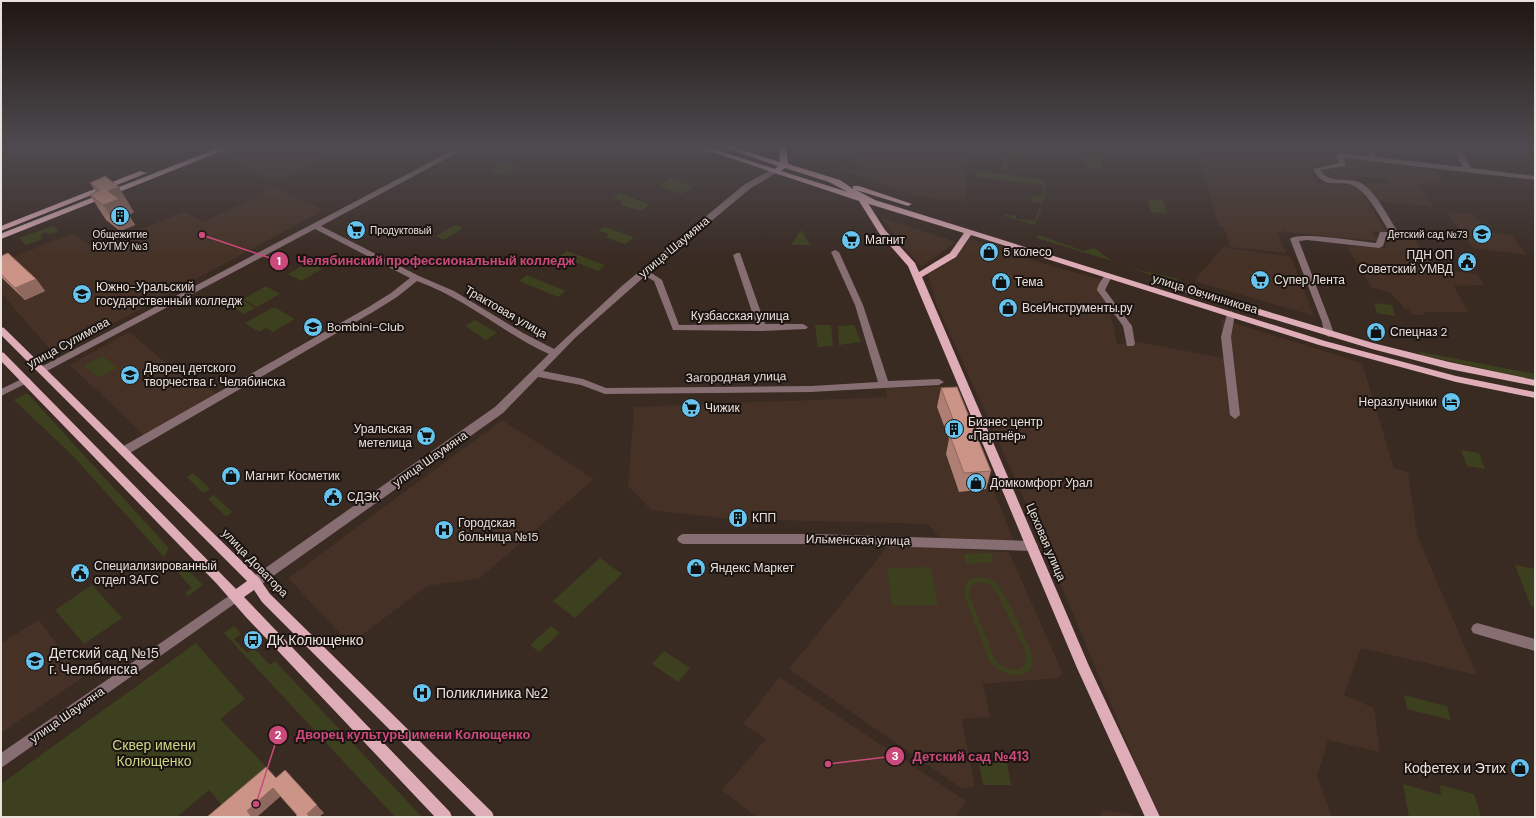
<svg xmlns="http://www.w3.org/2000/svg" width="1536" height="818" font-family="'DM Sans',sans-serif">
<rect width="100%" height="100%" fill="#392a22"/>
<!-- built -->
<g fill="#453125">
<path d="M244,147H351L273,183L224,155Z"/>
<path d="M857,147H967L966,202L916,196L838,169L842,165L859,171Z"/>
<path d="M1195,147H1238L1339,158L1341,164L1314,166L1310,170L1316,183L1358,186L1387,233L1371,231L1378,241L1285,232L1282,225L1284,232H1277L1286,253L1228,247L1229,242L1223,226H1219Z"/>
<path d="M1346,158L1433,167L1442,182L1418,184L1433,206L1378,202L1363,183L1389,184L1382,178L1354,177L1356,181L1332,179L1325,176L1322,170L1348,166Z"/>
<path d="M274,187L324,210L55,355L1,293V262L73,233L94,248L184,212L204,222Z"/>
<path d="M1447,212L1472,214L1490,233L1511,235L1527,255L1473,248Z"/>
<path d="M880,217L956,242L921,267Z"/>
<path d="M1390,236L1415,239L1429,260L1448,270L1478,274L1484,285L1454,286L1468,312H1423L1424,315H1413L1408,309H1405L1391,293L1371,287L1347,246L1385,248Z"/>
<path d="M970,239L1042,263L1103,280L1117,344L1138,342L1223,358L1221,319L1362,363L1394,468L1408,472L1417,535L1477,675L1361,648L1344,695L1374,708L1380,752L1328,740L1317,776L1332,817H1158L1034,521L936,303L928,274L954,259Z"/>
<path d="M1223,247L1291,257L1314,316L1194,281Z"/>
<path d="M129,332L197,389L204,385L217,394L145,436L70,365Z"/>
<path d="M951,386L1014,541L942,540L927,524L732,519L651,510L628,486L634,407L887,397L886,388Z"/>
<path d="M502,420L594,479L480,578L427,586L350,644L288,578Z"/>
<path d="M888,546L1009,552L1061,669L1062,673L1059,678L983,684L990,717L962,719L975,787L961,788L789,669Z"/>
<path d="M39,620L82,678L1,733V643Z"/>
<path d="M779,677L966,801L956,817H756L722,790L766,739L743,724Z"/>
<path d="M1103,810L1131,814L1132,817H1099Z"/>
</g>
<!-- green -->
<g fill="#3d401e" fill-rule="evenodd">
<path d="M975,147H978L976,171L1043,179L1046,181L1045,199H1043L1042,203L1032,202L1033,196L1044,197L1043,185L976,177Z"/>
<path d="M1003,147H1015V158L1009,160V171L1002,170Z"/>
<path d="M1285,147H1362L1364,154L1357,155Z"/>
<path d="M1086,155L1102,157V169L1086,167Z"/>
<path d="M504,161L517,166L502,175L490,171Z"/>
<path d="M670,178L693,186L683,194L659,186Z"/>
<path d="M619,193L649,204L641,211L621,205L622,201L613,198Z"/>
<path d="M1148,199L1163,200L1167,214L1151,212Z"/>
<path d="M1039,208L1042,209L1034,225L1004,216V214L1016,216V219L1035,221Z"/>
<path d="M455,225L463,228L444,240L436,236Z"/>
<path d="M53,226L59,231L51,234L45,232L40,235L42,239L26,245L19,238Z"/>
<path d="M604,227L634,237L625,244L606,237L609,234L599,231Z"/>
<path d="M801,230L810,245H791Z"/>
<path d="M1038,235L1084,251L1094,248L1112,261L1037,238Z"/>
<path d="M567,251L605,265L598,271L560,256Z"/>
<path d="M308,262L322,269L301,281L288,274Z"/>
<path d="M1130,268L1178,279L1176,283Z"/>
<path d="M527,275L566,291L558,297L519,281Z"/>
<path d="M266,286L280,294L257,307L243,299Z"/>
<path d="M239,298L255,308L244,314L228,304Z"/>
<path d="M1374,303L1392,305L1395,316L1377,313Z"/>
<path d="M274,307L295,319L273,332L266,328L259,332L245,323Z"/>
<path d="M475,320L497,333L486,340L465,326Z"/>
<path d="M815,325H831L833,346L818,347Z"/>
<path d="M854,325L861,342L839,345L838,326Z"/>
<path d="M1416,351L1535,374V380L1422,355Z"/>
<path d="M103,356L117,368L98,378L84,365Z"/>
<path d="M27,393L169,548L164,557L72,455L14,400Z"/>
<path d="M1461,450L1479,453L1485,469L1467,466Z"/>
<path d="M193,473L210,489L203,493L187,477Z"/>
<path d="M214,495L232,512L226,516L208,499Z"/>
<path d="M992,553L994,562L966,564L964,554Z"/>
<path d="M600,558L622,574L575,618L553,601Z"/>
<path d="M182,561L181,563L203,585L188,596L185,593L192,588L171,565L172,562Z"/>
<path d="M1515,565L1535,569V607L1531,606Z"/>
<path d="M931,567L938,605L892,606L887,568Z"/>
<path d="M977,577C985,577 992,579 997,584C1004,591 1034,653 1033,661C1030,686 997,674 989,660L963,592L967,581ZM976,582L989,584L996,592L1026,652V662L1021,668L1014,670L1003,667L996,661L969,594L970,588Z"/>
<path d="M92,585L122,618L84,644L55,610Z"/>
<path d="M234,626L241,634L234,639L247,653L254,648L270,665L275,661L422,817H395L224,633Z"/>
<path d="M551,626L560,633L539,652L530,645Z"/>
<path d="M196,643L245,699L220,719L274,775L228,812L209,790L177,817H1V784Z"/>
<path d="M664,651L690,668L678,682L652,664Z"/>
<path d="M1404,695L1447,706L1451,720L1407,709Z"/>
<path d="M1007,762L1011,785H983L979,763Z"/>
<path d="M1403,784L1441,795L1440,785L1474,794L1481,817H1409Z"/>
</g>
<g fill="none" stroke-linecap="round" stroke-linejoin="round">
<!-- minor -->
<g fill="#876e73" fill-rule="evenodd">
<path d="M459,147H468L321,226L419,276L454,291L523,333L554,349L623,285L745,184L773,169L780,171L751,188L650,272L662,280L679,325L756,324L733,255L737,253H740L765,324H803L808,327L806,329L762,331L673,330L654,281L645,276L575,338L543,371L583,379L606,388L811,386L878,382L855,305L831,252L835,250L839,252L863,305L888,381L939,379L944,382L939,385L811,392L605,394L581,385L538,377L503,413L259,586L255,587L251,586L249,582L251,578L495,407L549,354C503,333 465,298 417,281L397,297L373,312L128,454H120L119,451L120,448L367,308L391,293L410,278L315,229L45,372H39L37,370L39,368Z"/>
<path d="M1365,147H1372L1376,157L1463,167L1452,147H1459L1471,168L1535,176V180L1344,158L1346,166L1321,170C1328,185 1348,176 1361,183C1376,191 1390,221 1400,235L1396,237H1386L1383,246L1379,248L1307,240L1299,241L1330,322L1334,334L1329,337L1324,334L1322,322L1290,239C1299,231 1361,242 1376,243L1380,232H1390C1380,218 1371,197 1356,187C1341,177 1325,193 1313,169L1339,163L1336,155L1340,153L1369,156Z"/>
<path d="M1529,147H1535V153Z"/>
<path d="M1108,273L1112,276L1105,290L1132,326L1135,344L1133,346H1127L1123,326L1097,290C1097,286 1104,275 1108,273Z"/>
<path d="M1231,311L1235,314L1231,337L1240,415L1235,419L1230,415L1221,337L1227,314Z"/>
<path d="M26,377L29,378L31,380L29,382L1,396V389Z"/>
<path d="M683,534H814L1032,541L1036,543L1038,546L1036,549L1032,551L814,544H683L679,542L677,539L679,536Z"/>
<path d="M236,591L240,592L242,596L240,600L1,768V753Z"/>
<path d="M1477,623L1535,639V651L1473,633L1471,629L1473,625Z"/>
</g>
<!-- major -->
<g fill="#dfadb8" fill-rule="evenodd">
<path d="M222,147H232L1,239V234Z"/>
<path d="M697,147H708L775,169L778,166L723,147H734L780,162L779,147H786L788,164L840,180L853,189V186H859L912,204L908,206L856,190L875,200L1325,341L1456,376L1535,392V398L1456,382L1319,345L971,235L956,257L922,277L1089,666L1160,817H1145L1077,668L908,266L879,233L859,201ZM785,168L829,182L848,192L781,171ZM868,203L869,204L964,233L950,253L919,272L915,263L885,230Z"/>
<path d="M140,171L147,173L1,231V226Z"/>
<path d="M1189,288L1373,343L1449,362L1535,380V386L1449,369L1372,349L1186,293L1185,291Z"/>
<path d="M1,327L4,328L259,578L270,594L492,812L494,817H477L262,602L254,590L244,597L450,812L452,817H435L245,616L217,584L1,361V352L4,353L236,589L247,581L1,335Z"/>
</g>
<!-- tram -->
<path stroke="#c2b6b1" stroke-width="1" d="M1,234L222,147"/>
</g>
<!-- wall -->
<g fill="#af7f73">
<path d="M90,183L134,212L129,215L135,225L120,231L106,220L90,195L96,192Z"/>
<path d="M1,256L36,279L45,291L25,300L1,277Z"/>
<path d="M941,388L991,471L986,489L959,492L946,454L949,439L937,407Z"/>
</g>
<!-- shaded-wall -->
<g fill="#8f685e">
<path d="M119,187L134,212L129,215L135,225L120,231L103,205L108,191Z"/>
<path d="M36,279L45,291L25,300L15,288Z"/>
<path d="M285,770L324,813L319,817H310L307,814Z"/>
<path d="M273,788L281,796L257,817H252L247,811Z"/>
</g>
<!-- building -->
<g fill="#cc9486" stroke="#8f685e">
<path d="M105,176L119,187L108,191L119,199L103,205L90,195L100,190L90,183Z"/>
<path d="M8,253L36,279L15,288L1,274V256Z"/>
<path d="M957,387L991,471L964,473L950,436L959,435L941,388Z"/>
<path d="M266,767L276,778L285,770L317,805L307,814L310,817H295L297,815L273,788L247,811L252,817H207Z"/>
</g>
<!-- sky -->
<linearGradient id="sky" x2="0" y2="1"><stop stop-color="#1f1713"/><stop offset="0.56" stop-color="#4e4a4f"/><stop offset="1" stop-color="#4e4a4f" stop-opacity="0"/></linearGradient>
<rect width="1536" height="262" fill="url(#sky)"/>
<!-- icons -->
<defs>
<g id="building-disc" transform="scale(1)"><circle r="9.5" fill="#66c4ef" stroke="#1b1411"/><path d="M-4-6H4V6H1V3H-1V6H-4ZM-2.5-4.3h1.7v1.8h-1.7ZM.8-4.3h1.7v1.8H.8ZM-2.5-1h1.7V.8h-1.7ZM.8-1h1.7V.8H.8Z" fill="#111"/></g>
<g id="supermarket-disc" transform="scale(1)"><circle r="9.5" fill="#66c4ef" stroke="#1b1411"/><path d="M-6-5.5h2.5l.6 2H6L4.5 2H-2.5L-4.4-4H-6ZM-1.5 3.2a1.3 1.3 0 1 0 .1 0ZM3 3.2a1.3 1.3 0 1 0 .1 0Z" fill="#111"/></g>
<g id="school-disc" transform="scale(1)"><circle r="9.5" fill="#66c4ef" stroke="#1b1411"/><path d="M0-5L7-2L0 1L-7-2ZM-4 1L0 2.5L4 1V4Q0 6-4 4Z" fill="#111"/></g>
<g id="shop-disc" transform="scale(1)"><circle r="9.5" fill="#66c4ef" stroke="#1b1411"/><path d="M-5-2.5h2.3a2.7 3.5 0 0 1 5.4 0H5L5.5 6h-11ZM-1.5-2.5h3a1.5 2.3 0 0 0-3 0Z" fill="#111"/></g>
<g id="civic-disc" transform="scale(1)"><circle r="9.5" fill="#66c4ef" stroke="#1b1411"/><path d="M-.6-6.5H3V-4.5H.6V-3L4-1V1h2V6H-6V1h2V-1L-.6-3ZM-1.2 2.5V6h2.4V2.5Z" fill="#111"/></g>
<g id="university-disc" transform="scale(1)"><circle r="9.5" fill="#66c4ef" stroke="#1b1411"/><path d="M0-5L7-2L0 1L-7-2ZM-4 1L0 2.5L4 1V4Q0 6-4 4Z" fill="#111"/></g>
<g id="hotel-disc" transform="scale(1)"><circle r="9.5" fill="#66c4ef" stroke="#1b1411"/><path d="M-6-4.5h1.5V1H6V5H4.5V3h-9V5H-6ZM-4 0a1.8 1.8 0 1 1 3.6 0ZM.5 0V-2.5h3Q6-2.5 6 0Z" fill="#111"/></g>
<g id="hospital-disc" transform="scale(1)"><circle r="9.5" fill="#66c4ef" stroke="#1b1411"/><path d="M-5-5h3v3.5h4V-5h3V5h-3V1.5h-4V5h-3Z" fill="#111"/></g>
<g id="bus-disc" transform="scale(1)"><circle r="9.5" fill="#66c4ef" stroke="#1b1411"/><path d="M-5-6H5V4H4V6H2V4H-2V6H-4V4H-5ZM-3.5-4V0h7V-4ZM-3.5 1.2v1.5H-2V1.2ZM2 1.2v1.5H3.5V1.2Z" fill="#111"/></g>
</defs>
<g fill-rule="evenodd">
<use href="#building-disc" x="120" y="216"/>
<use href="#supermarket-disc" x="356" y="230"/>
<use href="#school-disc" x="1482" y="234"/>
<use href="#supermarket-disc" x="851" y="240"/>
<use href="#shop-disc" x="989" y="252"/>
<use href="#civic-disc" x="1467" y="262"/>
<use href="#supermarket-disc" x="1260" y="280"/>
<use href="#shop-disc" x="1001" y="282"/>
<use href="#university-disc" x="82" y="294"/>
<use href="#shop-disc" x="1008" y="308"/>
<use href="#school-disc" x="313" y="327"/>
<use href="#shop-disc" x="1376" y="332"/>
<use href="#school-disc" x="130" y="375"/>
<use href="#hotel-disc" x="1451" y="402"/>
<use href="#supermarket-disc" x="691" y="408"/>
<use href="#building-disc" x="954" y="429"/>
<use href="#supermarket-disc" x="426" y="436"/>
<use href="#shop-disc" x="231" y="476"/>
<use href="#shop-disc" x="976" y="483"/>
<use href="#civic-disc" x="333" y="497"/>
<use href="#building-disc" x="738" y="518"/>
<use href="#hospital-disc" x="444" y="530"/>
<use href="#shop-disc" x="696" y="568"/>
<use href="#civic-disc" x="80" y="573"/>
<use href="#bus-disc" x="253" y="640"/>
<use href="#school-disc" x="35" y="661"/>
<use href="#hospital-disc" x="422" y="693"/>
<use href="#shop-disc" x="1520" y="768"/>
</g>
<g text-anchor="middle" stroke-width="4" stroke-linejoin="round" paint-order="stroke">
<!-- far-poi labels -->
<g font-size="10" fill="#ebe1dc" stroke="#1b1411" text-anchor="start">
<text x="370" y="234">Продуктовый</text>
<text x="120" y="238" text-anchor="middle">Общежитие<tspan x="120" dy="12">ЮУГМУ №3</tspan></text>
<text x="1468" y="238" text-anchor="end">Детский сад №73</text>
</g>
<!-- poi labels -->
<g font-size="12" fill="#ebe1dc" stroke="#1b1411" text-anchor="start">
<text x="865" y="244">Магнит</text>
<text x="1003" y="256">5 колесо</text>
<text x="1453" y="259" text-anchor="end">ПДН ОП<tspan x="1453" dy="14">Советский УМВД</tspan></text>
<text x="1274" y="284">Супер Лента</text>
<text x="1015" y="286">Тема</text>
<text x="96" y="291">Южно-Уральский<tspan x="96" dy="14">государственный колледж</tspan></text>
<text x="1022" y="312">ВсеИнструменты.ру</text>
<text x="327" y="331">Bombini-Club</text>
<text x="1390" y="336">Спецназ 2</text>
<text x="144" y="372">Дворец детского<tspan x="144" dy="14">творчества г. Челябинска</tspan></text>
<text x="1437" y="406" text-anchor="end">Неразлучники</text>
<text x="705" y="412">Чижик</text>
<text x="968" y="426">Бизнес центр<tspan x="968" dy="14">«Партнёр»</tspan></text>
<text x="412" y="433" text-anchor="end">Уральская<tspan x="412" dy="14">метелица</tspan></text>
<text x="245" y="480">Магнит Косметик</text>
<text x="990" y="487">Домкомфорт Урал</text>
<text x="347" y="501">СДЭК</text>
<text x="752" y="522">КПП</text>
<text x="458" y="527">Городская<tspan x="458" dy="14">больница №15</tspan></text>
<text x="94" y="570">Специализированный<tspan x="94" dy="14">отдел ЗАГС</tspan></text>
<text x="710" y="572">Яндекс Маркет</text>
</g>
<!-- street labels -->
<g font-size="12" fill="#ebe1dc" stroke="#1b1411">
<text transform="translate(674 247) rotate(-40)" y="4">улица Шаумяна</text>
<text transform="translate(1205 294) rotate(17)" y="4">улица Овчинникова</text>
<text transform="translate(506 312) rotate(30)" y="4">Трактовая улица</text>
<text x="740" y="320">Кузбасская улица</text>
<text transform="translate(68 343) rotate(-29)" y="4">улица Сулимова</text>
<text transform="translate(736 377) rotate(-1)" y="4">Загородная улица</text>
<text transform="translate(430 459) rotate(-35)" y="4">улица Шаумяна</text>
<text transform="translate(858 540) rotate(1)" y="4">Ильменская улица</text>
<text transform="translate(1046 542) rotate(67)" y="4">Цеховая улица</text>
<text transform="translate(255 563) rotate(46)" y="4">улица Доватора</text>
<text transform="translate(67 715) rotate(-35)" y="4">улица Шаумяна</text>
</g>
<!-- near-poi labels -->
<g font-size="14" fill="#ebe1dc" stroke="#1b1411" text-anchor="start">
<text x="267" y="645">ДК Колющенко</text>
<text x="49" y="658">Детский сад №15<tspan x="49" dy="16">г. Челябинска</tspan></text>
<text x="436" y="698">Поликлиника №2</text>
<text x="1506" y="773" text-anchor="end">Кофетех и Этих</text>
</g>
<!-- near-park labels -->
<g font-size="14" fill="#cdd586" stroke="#1b1411">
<text x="154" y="750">Сквер имени<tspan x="154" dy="16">Колющенко</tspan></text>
</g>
</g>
<!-- callouts -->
<path fill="none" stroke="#cc4a7b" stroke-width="1.5" d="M202 235L279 261M256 804L278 735M828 764L895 756"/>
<g fill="#cc4a7b" stroke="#1b1411" stroke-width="1.5">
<circle cx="202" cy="235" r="4"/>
<circle cx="256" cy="804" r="4"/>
<circle cx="828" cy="764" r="4"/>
<circle cx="279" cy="261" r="10"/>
<circle cx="278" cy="735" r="10"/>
<circle cx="895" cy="756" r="10"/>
</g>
<g font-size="12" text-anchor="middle" font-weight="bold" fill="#fff">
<text x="279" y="265">1</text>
<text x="278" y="739">2</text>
<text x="895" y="760">3</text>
</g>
<g font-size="13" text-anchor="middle" font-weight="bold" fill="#cc4a7b" stroke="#1b1411" stroke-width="4" stroke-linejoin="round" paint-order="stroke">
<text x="436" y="265">Челябинский профессиональный колледж</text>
<text x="413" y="739">Дворец культуры имени Колющенко</text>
<text x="971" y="761">Детский сад №413</text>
</g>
<!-- border -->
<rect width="1536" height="818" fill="none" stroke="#ebe1dc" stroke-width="4"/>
</svg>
